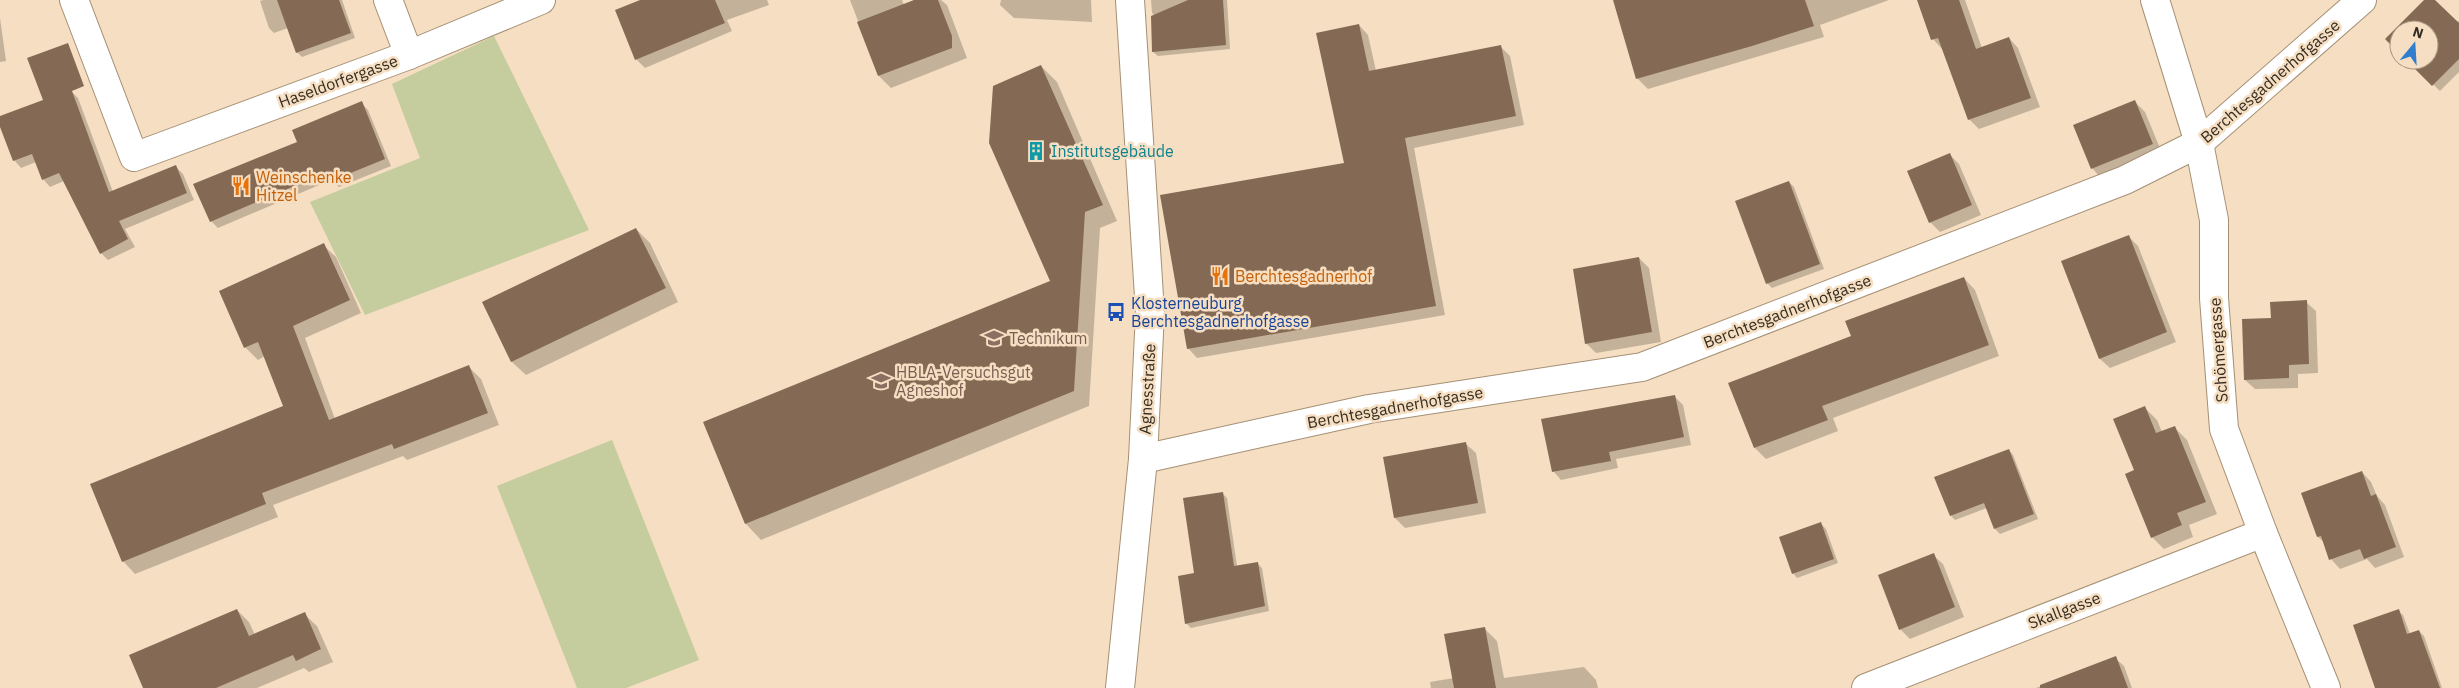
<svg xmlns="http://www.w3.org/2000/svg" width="2459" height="688" font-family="'IBM Plex Sans',sans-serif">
<rect width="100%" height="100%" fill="#f5dec1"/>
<!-- green -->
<g fill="#c5cc9d">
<path d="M494,36L589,230L365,315L310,202L420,158L392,84Z"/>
<path d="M612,440L699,660L626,688H577L497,486Z"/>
</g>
<!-- shadow -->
<g fill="#0003">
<path d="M263,0H342L355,38L302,57L297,52L288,28L274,33L269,28L260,1Z"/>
<path d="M643,0H767L769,5L727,20L732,31L645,68L636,59Z"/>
<path d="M850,0H902L904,5L918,0H941L947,5L967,58L891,88L879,76Z"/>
<path d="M1001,0H1091L1092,22L1014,18L1000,5Z"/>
<path d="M1151,0H1227L1230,49L1158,56L1153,52L1155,16L1152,13Z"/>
<path d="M1632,0H1889L1820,25L1824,37L1648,89L1637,78Z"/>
<path d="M1918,0H1965L1982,48L2009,38L2018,48L2040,107L1979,129L1969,119L1942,49L1933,39Z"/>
<path d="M2425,0H2434L2456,22L2459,21V72L2440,91L2408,60H2429V30H2399V51L2387,39Z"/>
<path d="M0,18L6,61L0,62Z"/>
<path d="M1359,25L1368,35L1376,71L1500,46L1510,56L1524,125L1414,148L1445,315L1197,358L1188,348L1345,164Z"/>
<path d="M1041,66L1057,82L1117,221L1100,228L1089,406L761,540L746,524L704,423L1051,281Z"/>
<path d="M71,91L78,98L113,192L175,166L183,174L194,200L125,229L135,247L108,260L101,253L64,181L50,187L43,179L36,162L21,168L14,160L0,123V117Z"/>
<path d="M2135,102L2145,112L2162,153L2101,178L2092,168Z"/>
<path d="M361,103L368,110L391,166L339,187L331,180L218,228L211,221L299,142Z"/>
<path d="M1950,155L1959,164L1981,215L1940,232L1930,222Z"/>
<path d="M1789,182L1794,187L1824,269L1772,288L1767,283Z"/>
<path d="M636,229L650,243L678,302L526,375L512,362L483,302Z"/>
<path d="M2128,236L2138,246L2176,342L2110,368L2100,359L2062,262Z"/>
<path d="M323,245L336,257L361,313L305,338L335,419L469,367L481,379L499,425L407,460L403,456L273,505L278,517L135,574L123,561L284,407L265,356L258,360L245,347Z"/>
<path d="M1639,258L1649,268L1661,342L1596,353L1586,343Z"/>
<path d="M1964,278L1975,290L1999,356L1833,418L1838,431L1766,459L1755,448L1852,337Z"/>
<path d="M2306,302L2316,311L2318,373L2298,374V388L2255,389L2245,380L2272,319Z"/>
<path d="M1675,397L1683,405L1691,445L1616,459L1618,468L1561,480L1554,472Z"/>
<path d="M2145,408L2157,420L2162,432L2175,428L2187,440L2217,514L2189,525L2193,537L2164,549L2152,537L2135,471Z"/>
<path d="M1466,444L1476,453L1486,513L1405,528L1395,518L1384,458Z"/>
<path d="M2009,450L2013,455L2038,519L2000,534L1995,529L1987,508L1955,520L1951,516Z"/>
<path d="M2362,472L2371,482L2377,496L2385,505L2404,557L2375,568L2367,559L2340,569L2331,559L2325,543L2318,537Z"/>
<path d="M1222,493L1227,498L1237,566L1257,563L1262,568L1269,611L1191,628L1186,623L1196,574Z"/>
<path d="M1821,524L1826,529L1838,563L1797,578L1793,573Z"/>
<path d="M1933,555L1943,564L1964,617L1910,639L1900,629Z"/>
<path d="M237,610L249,622L255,635L304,614L317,626L333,662L309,672L304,668L257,688H145Z"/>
<path d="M2398,611L2403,615L2410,634L2419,631L2424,636L2442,688H2376Z"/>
<path d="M1484,628L1497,641L1504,678L1584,667L1596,680L1598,688H1431L1430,682L1454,678Z"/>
<path d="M2115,658L2124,666L2132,688H2036Z"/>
</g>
<!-- building -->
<g fill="#846a55">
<path d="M277,0H339L351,33L296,53Z"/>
<path d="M640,0H715L725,23L635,60L615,10Z"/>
<path d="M914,0H938L952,36V48L878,76L857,22Z"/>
<path d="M1188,0H1223L1226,45L1152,52L1151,16Z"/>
<path d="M1613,0H1805L1814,26L1752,46L1636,79Z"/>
<path d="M1917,0H1959L1976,49L2009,37L2031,98L1968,120L1938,38L1931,40Z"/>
<path d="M2424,0H2435L2459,23V59L2432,86L2406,60H2429V30H2399V53L2385,39Z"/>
<path d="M1359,24L1369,71L1501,45L1516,116L1405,138L1436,306L1187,349L1160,195L1344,163L1316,33Z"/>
<path d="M68,43L84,86L72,91L109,192L176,165L187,193L119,221L128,239L100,254L59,173L42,180L32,154L13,161L0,127V116L43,100L27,58Z"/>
<path d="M1041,65L1103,205L1085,212L1074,391L745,524L703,422L1050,281L989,143L993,86Z"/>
<path d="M2135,100L2153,144L2091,169L2073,125Z"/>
<path d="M362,101L385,159L331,181L327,172L210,222L193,184L297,142L292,130Z"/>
<path d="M1950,153L1972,205L1929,223L1907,171Z"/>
<path d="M1789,181L1820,264L1766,284L1735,201Z"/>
<path d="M636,228L666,288L511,362L482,302Z"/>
<path d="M2129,235L2167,332L2099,359L2061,261Z"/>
<path d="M324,243L350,300L293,326L329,420L469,365L488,413L394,449L392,444L262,493L266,504L122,562L90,484L283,406L258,342L244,348L219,291Z"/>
<path d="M1639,257L1652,332L1585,344L1573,269Z"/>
<path d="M1964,277L1989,345L1822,406L1828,420L1754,448L1728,383L1851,336L1845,321Z"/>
<path d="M2307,300L2309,364L2289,365V378L2244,380L2242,319L2271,318L2270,302Z"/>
<path d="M1675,395L1684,437L1609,452L1611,461L1552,472L1541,419Z"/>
<path d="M2145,406L2156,433L2175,426L2206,502L2177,513L2182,525L2151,538L2125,474L2134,470L2113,419Z"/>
<path d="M1466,442L1478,503L1394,518L1383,457Z"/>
<path d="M2009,449L2034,514L1994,529L1984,503L1950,516L1934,477Z"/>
<path d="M2362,471L2371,496L2376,494L2396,547L2364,559L2360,549L2329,560L2321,536L2317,537L2301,493Z"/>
<path d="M1223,492L1234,566L1258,562L1265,606L1185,624L1178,576L1194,573L1183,498Z"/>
<path d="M1821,522L1834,559L1792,574L1779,537Z"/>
<path d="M1934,553L1955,607L1899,630L1878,575Z"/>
<path d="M237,609L249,636L305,612L321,649L296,661L293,655L216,688H143L129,655Z"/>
<path d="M2399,609L2407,634L2419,630L2440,688H2375L2353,625Z"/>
<path d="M1485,627L1496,688H1454L1444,634Z"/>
<path d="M2116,656L2128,688H2040V685Z"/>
</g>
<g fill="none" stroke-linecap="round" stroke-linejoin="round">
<!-- minor casing -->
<g stroke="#a59075" stroke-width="30">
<g id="minor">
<path d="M74,0L134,157L409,55L541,0"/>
<path d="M388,0L409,55"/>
<path d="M2155,0L2199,143L2214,220V298L2224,429L2263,533L2326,688"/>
<path d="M1143,459L1369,409L1642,367L2125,180L2199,143L2362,0"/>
<path d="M1120,688L1143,459L1150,312L1130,0"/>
<path d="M1866,688L2263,533"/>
</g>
</g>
<!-- minor -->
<use href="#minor" stroke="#fff" stroke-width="28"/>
</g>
<!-- icons -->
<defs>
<g id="building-bare" transform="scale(1.5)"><path d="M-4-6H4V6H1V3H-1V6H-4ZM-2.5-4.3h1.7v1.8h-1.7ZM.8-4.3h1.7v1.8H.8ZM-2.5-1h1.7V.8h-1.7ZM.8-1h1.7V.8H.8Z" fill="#0f9aa8" stroke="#f5dec1" stroke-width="2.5" paint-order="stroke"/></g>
<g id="restaurant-bare" transform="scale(1.5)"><path d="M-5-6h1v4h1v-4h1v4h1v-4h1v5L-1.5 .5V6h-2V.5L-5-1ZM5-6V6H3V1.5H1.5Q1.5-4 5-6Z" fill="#e8710a" stroke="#f5dec1" stroke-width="2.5" paint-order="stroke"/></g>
<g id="bus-bare" transform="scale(1.5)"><path d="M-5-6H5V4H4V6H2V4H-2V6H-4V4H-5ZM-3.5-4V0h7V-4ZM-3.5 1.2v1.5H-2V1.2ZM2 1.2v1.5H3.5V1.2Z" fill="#1a4fb4" stroke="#f5dec1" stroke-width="2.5" paint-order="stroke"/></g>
<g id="school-bare" transform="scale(1.5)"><path d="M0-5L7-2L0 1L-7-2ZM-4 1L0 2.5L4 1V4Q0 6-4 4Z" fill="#8d6e63" stroke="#f5dec1" stroke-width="2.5" paint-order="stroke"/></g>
</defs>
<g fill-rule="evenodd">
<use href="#building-bare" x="1036" y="151"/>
<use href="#restaurant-bare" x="241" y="186"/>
<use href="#restaurant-bare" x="1220" y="276"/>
<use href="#bus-bare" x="1116" y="312"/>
<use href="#school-bare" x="994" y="338"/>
<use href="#school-bare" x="881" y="381"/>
</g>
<g text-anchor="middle" stroke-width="5" stroke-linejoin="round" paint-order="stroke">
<!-- street labels -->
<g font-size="16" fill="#352c21" stroke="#f5dec1">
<text transform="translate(338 81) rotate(-20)" y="6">Haseldorfergasse</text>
<text transform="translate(2270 81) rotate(-41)" y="6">Berchtesgadnerhofgasse</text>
<text transform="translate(1787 311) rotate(-21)" y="6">Berchtesgadnerhofgasse</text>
<text transform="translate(2218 350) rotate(-94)" y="6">Schömergasse</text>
<text transform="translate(1147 389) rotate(-87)" y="6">Agnesstraße</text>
<text transform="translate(1395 407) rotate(-10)" y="6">Berchtesgadnerhofgasse</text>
<text transform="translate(2064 610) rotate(-21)" y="6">Skallgasse</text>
</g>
<!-- culture labels -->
<g font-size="16" fill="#0d838f" stroke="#f5dec1" text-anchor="start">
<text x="1051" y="157">Institutsgebäude</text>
</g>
<!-- food labels -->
<g font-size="16" fill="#c56008" stroke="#f5dec1" text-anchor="start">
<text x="256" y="183">Weinschenke<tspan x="256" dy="18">Hitzel</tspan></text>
<text x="1235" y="282">Berchtesgadnerhof</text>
</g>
<!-- transit labels -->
<g font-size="16" fill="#164399" stroke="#f5dec1" text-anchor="start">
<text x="1131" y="309">Klosterneuburg<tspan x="1131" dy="18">Berchtesgadnerhofgasse</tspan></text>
</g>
<!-- education labels -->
<g font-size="16" fill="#785e54" stroke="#f5dec1" text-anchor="start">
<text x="1009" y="344">Technikum</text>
<text x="896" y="378">HBLA-Versuchsgut<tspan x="896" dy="18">Agneshof</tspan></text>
</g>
</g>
<!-- north arrow -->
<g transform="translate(2414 45) rotate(18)"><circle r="24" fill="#f5dec1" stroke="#a89781"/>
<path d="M0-4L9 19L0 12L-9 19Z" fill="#307fcf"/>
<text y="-8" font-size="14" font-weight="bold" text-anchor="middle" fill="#352c21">N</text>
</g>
</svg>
